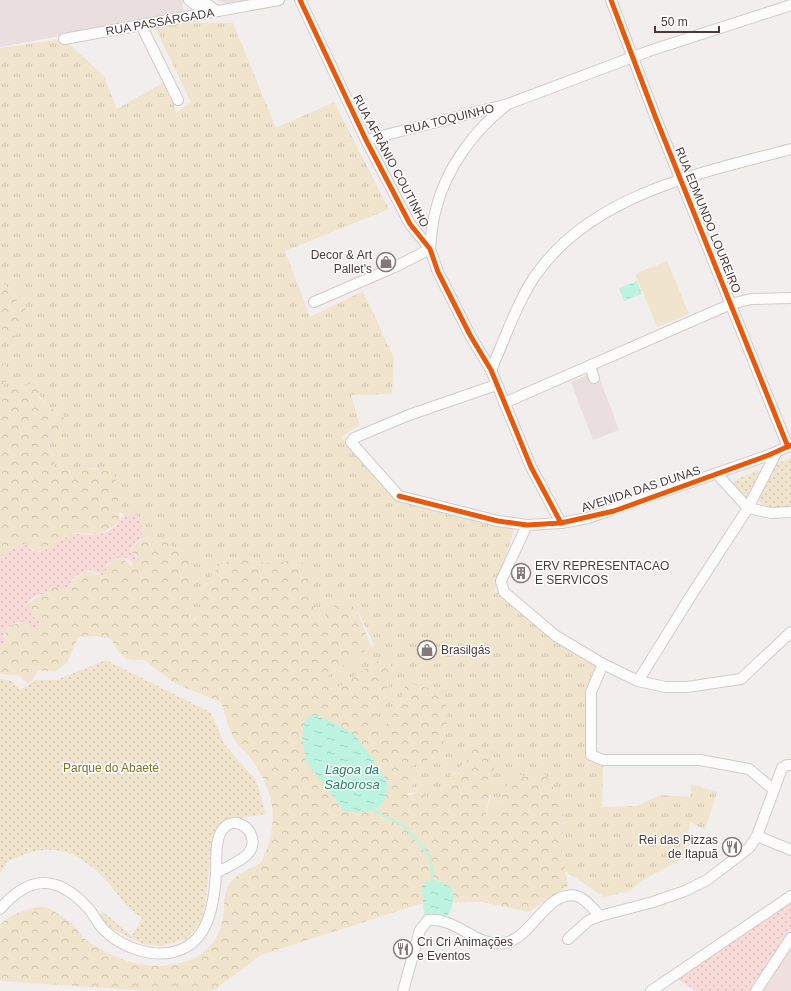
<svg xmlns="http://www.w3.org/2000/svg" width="791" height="991" font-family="Arial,sans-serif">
<defs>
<pattern id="grass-tufts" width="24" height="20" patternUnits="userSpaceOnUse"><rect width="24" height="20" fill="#f0e4cd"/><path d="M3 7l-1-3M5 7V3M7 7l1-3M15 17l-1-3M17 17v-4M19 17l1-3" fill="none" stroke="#cfc4b1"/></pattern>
<pattern id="forest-crowns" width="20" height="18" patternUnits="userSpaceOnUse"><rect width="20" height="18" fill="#f0e4cd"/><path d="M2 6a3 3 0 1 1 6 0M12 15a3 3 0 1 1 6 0" fill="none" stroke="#cfc4b1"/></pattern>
<pattern id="sand-dots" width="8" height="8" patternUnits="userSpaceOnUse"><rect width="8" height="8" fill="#f8dad8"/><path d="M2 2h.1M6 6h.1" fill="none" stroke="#d6bcba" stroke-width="1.8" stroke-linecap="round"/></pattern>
<pattern id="park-dots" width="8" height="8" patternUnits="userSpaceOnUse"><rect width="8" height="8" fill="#f0e4cd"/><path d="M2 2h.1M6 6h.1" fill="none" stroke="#cfc4b1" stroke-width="1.8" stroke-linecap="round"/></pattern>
<pattern id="water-ripples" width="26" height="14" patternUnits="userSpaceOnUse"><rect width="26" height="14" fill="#bcf4e1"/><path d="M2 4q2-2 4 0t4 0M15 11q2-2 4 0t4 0" fill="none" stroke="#a3d2c2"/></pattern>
</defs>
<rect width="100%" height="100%" fill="#f3eeee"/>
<!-- residential -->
<g fill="#eadede">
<path d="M0,0H185L182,6L185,13L0,47Z"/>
<path d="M216,0H258L231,5Z"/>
<path d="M597,371L619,430L593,440L571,382Z"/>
</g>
<!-- education -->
<path fill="#f1e0e0" d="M791,948V991H763Z"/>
<!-- grass -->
<path fill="url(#grass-tufts)" d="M153,23H233L276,128L334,102L389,209L285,251L310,317L363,291L394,358L392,394L351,395L360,425L341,437L399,496L516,523L495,591L597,665L591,755L603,764L602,807L637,806L660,795L690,797L691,784L717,792L705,830L690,822L685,858L643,880L630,891L604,897L565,871L562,852L563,805L526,777L513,772L492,819L485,821L491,795L474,749L464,764L452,774L432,807L421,792L408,793L415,781L408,767L433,758L406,682L401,701L382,731L376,720L393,673L377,662L332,692L326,677L374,645L357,609L340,600L320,624L308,591V567L299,560L266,563L240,558L220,564L200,592V611L195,620L186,616L192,594L189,585L193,575L189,562L191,554L173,547L163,539L152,537L141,539L143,528L134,512L130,516L119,512L117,487L98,468L66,470L54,468V459L49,449L48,433L64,416L46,405L31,384L1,389L5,364L0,363V344L25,306H13L10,290L0,280V48L64,39L104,76L117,109L168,80L176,113L191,102Z"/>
<!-- forest -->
<g fill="url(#forest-crowns)">
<path d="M0,280L10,290L21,294L13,306H26C24,329 21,335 0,344Z"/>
<path d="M0,363L5,364L10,374L2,389L31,384L41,390L39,398L46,405L64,416L58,433H48L49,449L54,459V468C77,471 90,466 114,473L117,487L120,522L100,534L73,533L44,551L35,552L26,543L0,555Z"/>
<path d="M152,537L163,539L173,547L191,554L189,562L193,575L189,585L192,594L186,615L195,620L200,611V592L220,564L240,558L266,563L299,560L308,567V591L320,623L340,600L357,609L371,647L326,677L332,691L377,661L390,663L393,673L376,720L382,731L401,702L406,682L445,693C447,713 451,746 432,758C425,762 416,764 408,767L415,781L407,796L421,791L429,799L432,806L435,792L464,764L474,749L492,751L495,764L485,821L492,819L513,772L526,777L543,771L563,805L562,852L568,886L529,912L482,902L423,903L261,955L213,991H150L0,981V925C8,916 15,914 26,910C32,909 37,906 44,907C50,907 69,921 74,926C79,931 83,938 89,942C107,954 131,965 154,966C184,966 214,956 222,923C225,911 222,896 229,885C237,872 249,870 261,863C280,822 276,792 249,756C246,752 241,749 238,745C229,732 226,717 221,702L176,684L144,660L126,659L117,650L111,639L96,636L78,637L67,663L55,672L39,670L29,684L18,675L0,674V645L6,641L5,630L12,625L26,622L38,630L40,620L34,618L28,603L47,592L51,585L58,588L69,590C69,580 77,576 85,571L105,576C105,564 111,561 123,558L131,567L139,557L133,555L131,550L141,539Z"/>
</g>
<!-- sand -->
<g fill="url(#sand-dots)">
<path d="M135,511L143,528L141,539L135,543L131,550L136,558L140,557L134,565L128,558H119L107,564L105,576L89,570C79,573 69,578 69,590L58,588L51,585L47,592L30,599L28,603L34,618L40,620L38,630C24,621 19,618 5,630L4,636L6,641L0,645V555L26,543C29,546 31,551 35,552C44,553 64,538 73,533C94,537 114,536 124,514L130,516Z"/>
<path d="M791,901V929L749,991H696L673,976Z"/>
</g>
<!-- park -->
<g fill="url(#park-dots)">
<path d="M791,458V509C779,509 765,511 758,499L775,464Z"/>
<path d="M757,470L760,473L748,501L730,483Z"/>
<path d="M106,660L210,712L225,745L256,780L266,814L222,821L213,835L205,905L200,923L186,939L161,946L142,944L111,928L99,916L103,912L132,936L142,918C129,910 121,899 112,887C78,848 52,839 5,863L6,866L0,873V679L12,681L20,690L37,680H57Z"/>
</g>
<!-- pitch -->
<path fill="#f0e4cd" d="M667,261L689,314L657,327L635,274Z"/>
<!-- water -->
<g fill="url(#water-ripples)">
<path d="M637,281L642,294L624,301L619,288Z"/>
<path d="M314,715C329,720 343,726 355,736C362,743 386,776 387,784C388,812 366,815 344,811L306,761L302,736L305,719Z"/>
<path d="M433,880L441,882L452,888C454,899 454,908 446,917L424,914L422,888L426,881Z"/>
</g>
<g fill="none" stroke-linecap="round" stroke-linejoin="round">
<!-- stream -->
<path stroke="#bcf4e1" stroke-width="2.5" d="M374,811L404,826L430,856L433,880"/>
<!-- street casing -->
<g stroke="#d2cbcb" stroke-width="12">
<g id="street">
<path d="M189,0L206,13"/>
<path d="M201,0L217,11"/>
<path d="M300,0L366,140L410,224L430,249L438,272L470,335L491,370L531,467L561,523"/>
<path d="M611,0L655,116L788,447"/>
<path d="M141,25L178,100"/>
<path d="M64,39L279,0"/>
<path d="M366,140L504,105"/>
<path d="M430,249C431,235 432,222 436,209C446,168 475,129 508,104L649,51L791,5"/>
<path d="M314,302L397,266L430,249"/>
<path d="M590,366L594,378"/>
<path d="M491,370C504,341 519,297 538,272C595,193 702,173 791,149"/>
<path d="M504,403L731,304L751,299L791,298"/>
<path d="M354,438L409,415L496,385"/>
<path d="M351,442L399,496L498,521L527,525L561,523L588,518L769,455L791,445"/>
<path d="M717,474L748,508L771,513L791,512"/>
<path d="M527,525L501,581L504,592L556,636L603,664L638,681L665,687H687L741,679L791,632"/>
<path d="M603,664L591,692V755L603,760H700L749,769L774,790"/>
<path d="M638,681L692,594L748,508L776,453"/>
<path d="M757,836L791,850"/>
<path d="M0,909C30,874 58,875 88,908C94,915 98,924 104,930C121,947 153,959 177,951C209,941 214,904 216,874C217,860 214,840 223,829C233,817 249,825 252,838C257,857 229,865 216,873"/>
<path d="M568,939L588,921L600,916L653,902L685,891L707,880L749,848L757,836L782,768L787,765H791"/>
<path d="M403,991L420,930L428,920C457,917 476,948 505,943C532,938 548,888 577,896C586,899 593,909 600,916"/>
<path d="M651,991L791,896"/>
<path d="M756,991L791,938"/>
</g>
</g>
<!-- street -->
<use href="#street" stroke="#fdfcfc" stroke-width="10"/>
<!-- cycleway casing -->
<g stroke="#fff" stroke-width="8">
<g id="cycleway">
<path d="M300,0L366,140L410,224L430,249L438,272L470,335L491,370L531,467L561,523"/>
<path d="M611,0L655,116L788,447"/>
<path d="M399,496L498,521L527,525L561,523L614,511L769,455L791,445"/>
</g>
</g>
<!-- cycleway -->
<use href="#cycleway" stroke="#e8590c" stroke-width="5"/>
</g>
<!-- icons -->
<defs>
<g id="shop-ring" transform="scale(1)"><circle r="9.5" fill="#fff" stroke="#867879" stroke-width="1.5"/><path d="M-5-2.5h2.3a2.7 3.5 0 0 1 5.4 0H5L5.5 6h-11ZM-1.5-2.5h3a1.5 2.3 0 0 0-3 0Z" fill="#867879"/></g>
<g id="building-ring" transform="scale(1)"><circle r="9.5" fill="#fff" stroke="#867879" stroke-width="1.5"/><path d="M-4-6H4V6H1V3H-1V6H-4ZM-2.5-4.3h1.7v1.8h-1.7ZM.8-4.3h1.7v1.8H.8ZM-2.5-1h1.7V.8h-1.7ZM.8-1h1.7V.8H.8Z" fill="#867879"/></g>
<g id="restaurant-ring" transform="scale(1)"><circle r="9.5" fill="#fff" stroke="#867879" stroke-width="1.5"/><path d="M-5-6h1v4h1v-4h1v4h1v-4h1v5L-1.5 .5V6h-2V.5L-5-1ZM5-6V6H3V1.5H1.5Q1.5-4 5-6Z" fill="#867879"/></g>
</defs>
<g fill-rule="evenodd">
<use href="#shop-ring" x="386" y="262"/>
<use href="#building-ring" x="521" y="573"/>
<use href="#shop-ring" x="427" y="650"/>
<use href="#restaurant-ring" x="732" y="847"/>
<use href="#restaurant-ring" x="403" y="949"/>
</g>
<g text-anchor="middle" stroke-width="3" stroke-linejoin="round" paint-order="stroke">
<!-- street labels -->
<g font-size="12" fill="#4c383a" stroke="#fff">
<text transform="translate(160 22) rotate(-10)" y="4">RUA PASSÁRGADA</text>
<text transform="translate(449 119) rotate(-14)" y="4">RUA TOQUINHO</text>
<text transform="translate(391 161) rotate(62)" y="4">RUA AFRÂNIO COUTINHO</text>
<text transform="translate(708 220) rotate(68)" y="4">RUA EDMUNDO LOUREIRO</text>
<text transform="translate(641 489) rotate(-18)" y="4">AVENIDA DAS DUNAS</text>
</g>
<!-- poi labels -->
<g font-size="12" fill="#4c383a" stroke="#fff" text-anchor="start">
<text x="372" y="259" text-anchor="end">Decor &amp; Art<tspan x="372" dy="14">Pallet's</tspan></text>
<text x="535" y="570">ERV REPRESENTACAO<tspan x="535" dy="14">E SERVICOS</tspan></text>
<text x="441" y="654">Brasilgás</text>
<text x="718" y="844" text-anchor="end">Rei das Pizzas<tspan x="718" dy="14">de Itapuã</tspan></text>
<text x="417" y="946">Cri Cri Animações<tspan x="417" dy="14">e Eventos</tspan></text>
</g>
<!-- park labels -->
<g font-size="12" fill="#7e7424" stroke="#fff">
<text x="111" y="772">Parque do Abaeté</text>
</g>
<!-- water labels -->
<g font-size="13" font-style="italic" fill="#1f8464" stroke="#fff">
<text x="352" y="774">Lagoa da<tspan x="352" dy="15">Saborosa</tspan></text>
</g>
</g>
<!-- scale -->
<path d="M655 26v6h64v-6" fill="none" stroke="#4c383a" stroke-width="2"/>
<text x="661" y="26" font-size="12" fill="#4c383a" stroke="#ffffff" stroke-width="3" paint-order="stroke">50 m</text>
</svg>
